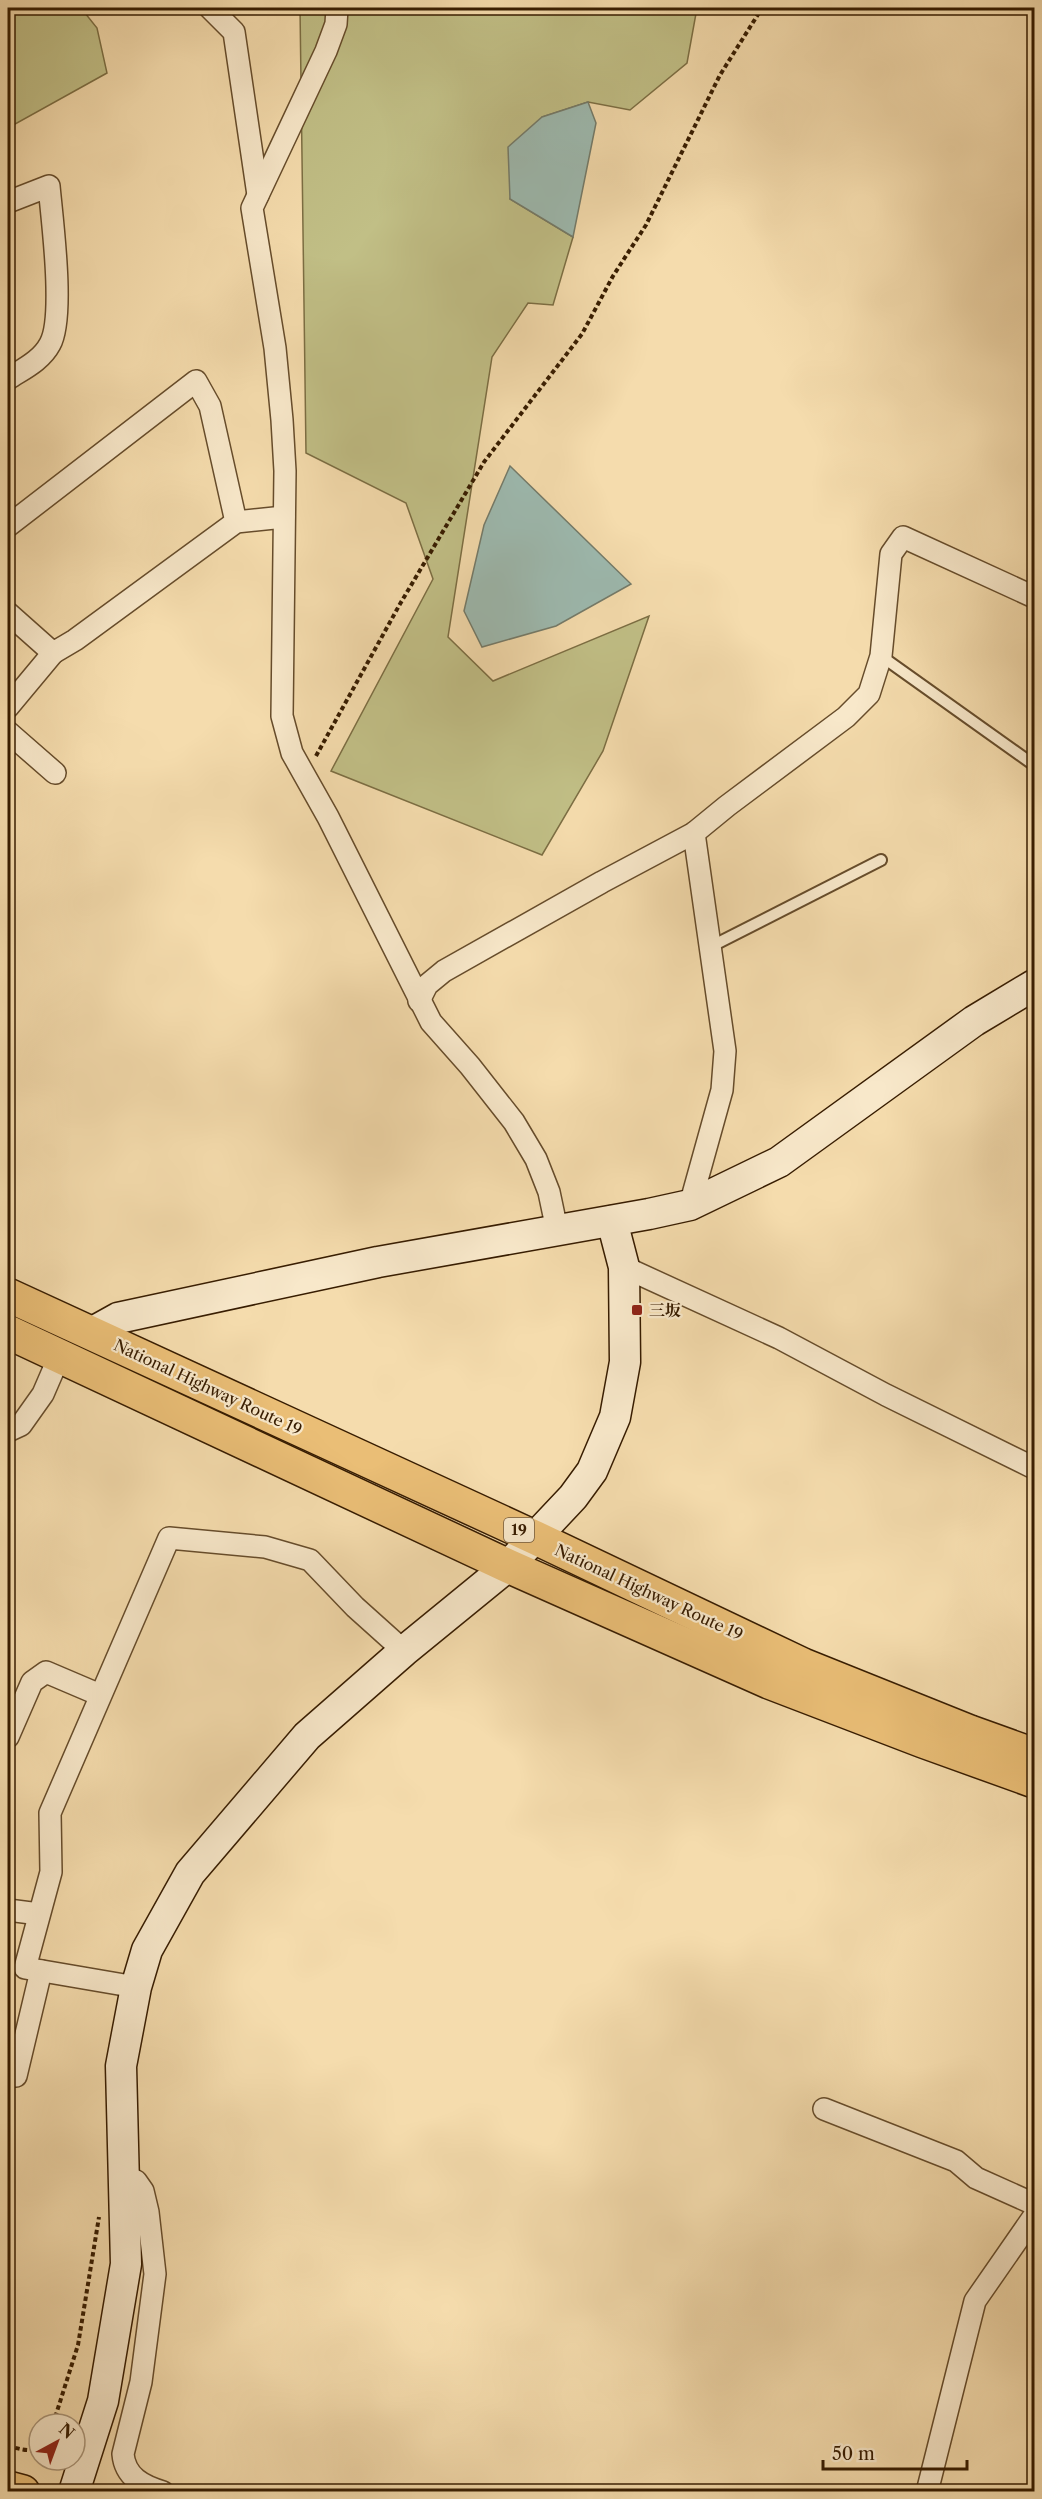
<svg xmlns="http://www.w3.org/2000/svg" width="1042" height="2499" font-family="'Libre Caslon Text','Noto Serif JP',serif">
<rect width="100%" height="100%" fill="#f5dcad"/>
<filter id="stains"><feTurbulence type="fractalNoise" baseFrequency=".00333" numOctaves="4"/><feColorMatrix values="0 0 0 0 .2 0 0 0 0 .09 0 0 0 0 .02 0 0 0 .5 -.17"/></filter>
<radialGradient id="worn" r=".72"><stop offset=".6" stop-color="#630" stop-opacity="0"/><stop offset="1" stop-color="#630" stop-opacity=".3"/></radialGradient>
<!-- green -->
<g fill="#c1bf86" stroke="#7c6e43" stroke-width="1.5">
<path d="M8,8H81L97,28L107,73L8,128Z"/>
<path d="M300,8H697L687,63L630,110L588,102L542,117L510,199L573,237L553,305L528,303L492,357L448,637L493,681L649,616L603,751L542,855L331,771L433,579L406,503L306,453Z"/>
</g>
<!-- water -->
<g fill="#9dbab0" stroke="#747b6a" stroke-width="1.5">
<path d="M588,102L596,123L573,237L510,199L508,147L542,117Z"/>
<path d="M510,466L631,584L556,626L482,647L464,611L484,525Z"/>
</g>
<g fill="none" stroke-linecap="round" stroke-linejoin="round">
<!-- lane casing -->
<g stroke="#664c2b" stroke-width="14">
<g id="lane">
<path d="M881,656L1034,765"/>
<path d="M710,947L881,860"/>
</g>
</g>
<!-- street casing -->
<g stroke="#664c2b" stroke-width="24">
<g id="street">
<path d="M210,8L234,32L258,195"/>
<path d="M337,8L336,24L326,51L252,208L275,348L282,420L285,471L282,716L292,753L328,817L431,1022L470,1066L514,1122L536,1159L549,1192L557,1230"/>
<path d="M8,202L49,186C52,219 65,317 50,344C41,361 23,369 8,379"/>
<path d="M8,526L196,381L210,406L236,522"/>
<path d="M8,613L53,653L75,640L236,522L284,517"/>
<path d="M8,707L53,653"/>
<path d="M8,732L55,773"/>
<path d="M419,1001L427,985L444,971L602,882L694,833L727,806L846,717L869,694L881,656L891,554L903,537L1034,597"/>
<path d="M690,1205L722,1090L725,1051L694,833"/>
<path d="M624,1267L779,1338L886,1395L1034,1468"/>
<path d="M8,1431L21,1425L43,1394L59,1357"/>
<path d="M8,1737L32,1682L46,1672L100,1695"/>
<path d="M8,1910L39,1914"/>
<path d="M136,1987L25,1968L51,1872L50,1813L169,1538L265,1547L310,1560L355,1607L404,1651"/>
<path d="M8,2074L16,2076L41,1971"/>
<path d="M824,2109L956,2161L976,2178L1034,2204"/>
<path d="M124,2176L136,2181L143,2191L148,2212L155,2274L141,2382L123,2454C125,2477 143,2486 163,2492"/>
<path d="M927,2492L975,2301L1034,2216"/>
</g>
</g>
<!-- secondary casing -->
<g stroke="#371c00" stroke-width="33">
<g id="secondary">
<path d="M91,1333L118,1318L378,1262L649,1214L690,1205L779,1162L974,1021L1034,985"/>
<path d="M74,2492L103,2401L126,2264L121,2066L136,1987L147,1950L190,1873L307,1736L404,1651L508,1566L573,1497L592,1471L615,1417L625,1362L624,1267L612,1221"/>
</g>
</g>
<!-- highway casing -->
<g stroke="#371c00" stroke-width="36">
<g id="highway">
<path d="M8,1295L536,1538L803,1665L970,1732L1034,1755"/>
<path d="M8,1332L508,1566L769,1682L923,1741L1034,1781"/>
<path d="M8,2488L23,2492"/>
</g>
</g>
<!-- path -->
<g stroke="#371c00" stroke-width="4" stroke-dasharray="4.5 3" stroke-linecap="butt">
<path d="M316,756L400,604L484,462L582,334L613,276L646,225L720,75L762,8"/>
<path d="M53,2424L78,2345L99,2217"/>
<path d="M8,2446C17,2448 30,2453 39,2448"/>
</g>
<!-- lane -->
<use href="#lane" stroke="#f8e8ca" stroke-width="10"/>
<!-- street -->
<use href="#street" stroke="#f8e8ca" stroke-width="21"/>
<!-- secondary -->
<use href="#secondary" stroke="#f8e8ca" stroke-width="30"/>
<!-- highway -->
<use href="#highway" stroke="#eabe76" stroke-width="33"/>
</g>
<!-- markers -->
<rect fill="#8f2418" stroke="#f8e8ca" stroke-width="2" x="631" y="1304" width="12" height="12" rx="3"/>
<g text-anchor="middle" stroke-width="4.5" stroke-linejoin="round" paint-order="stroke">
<!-- shield labels -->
<rect fill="#f8e8ca" stroke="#71593d" stroke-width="1.5" x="504" y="1518" width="30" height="24" rx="4.5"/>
<g font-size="15" font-weight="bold" fill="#371c00">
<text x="519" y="1535">19</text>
</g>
<!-- poi labels -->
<g font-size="16" font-weight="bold" fill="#371c00" stroke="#f8e8ca" text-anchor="start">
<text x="649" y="1316">三坂</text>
</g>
<!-- street labels -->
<g font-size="16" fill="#371c00" stroke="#f8e8ca">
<text transform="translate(208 1387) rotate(25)" y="6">National Highway Route 19</text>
<text transform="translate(649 1592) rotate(25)" y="6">National Highway Route 19</text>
</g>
</g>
<!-- margin -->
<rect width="1042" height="2499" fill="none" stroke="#f5dcad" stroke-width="30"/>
<rect x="9" y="9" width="1024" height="2481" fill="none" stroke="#371c00" stroke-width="3"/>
<rect x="15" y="15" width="1012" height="2469" fill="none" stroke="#371c00" stroke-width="1.5"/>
<!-- north arrow -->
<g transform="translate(57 2442) rotate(41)"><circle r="28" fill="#f8e8ca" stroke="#ab9679" stroke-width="1.5"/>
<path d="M0-4.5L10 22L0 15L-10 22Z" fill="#8f2418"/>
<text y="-9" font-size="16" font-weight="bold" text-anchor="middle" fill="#371c00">N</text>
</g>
<!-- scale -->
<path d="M823 2460v9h144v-9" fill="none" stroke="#371c00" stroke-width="3"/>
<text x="832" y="2460" font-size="18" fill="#371c00" stroke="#f8e8ca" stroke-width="4.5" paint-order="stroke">50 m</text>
<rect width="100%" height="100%" filter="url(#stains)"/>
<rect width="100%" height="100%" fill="url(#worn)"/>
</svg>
